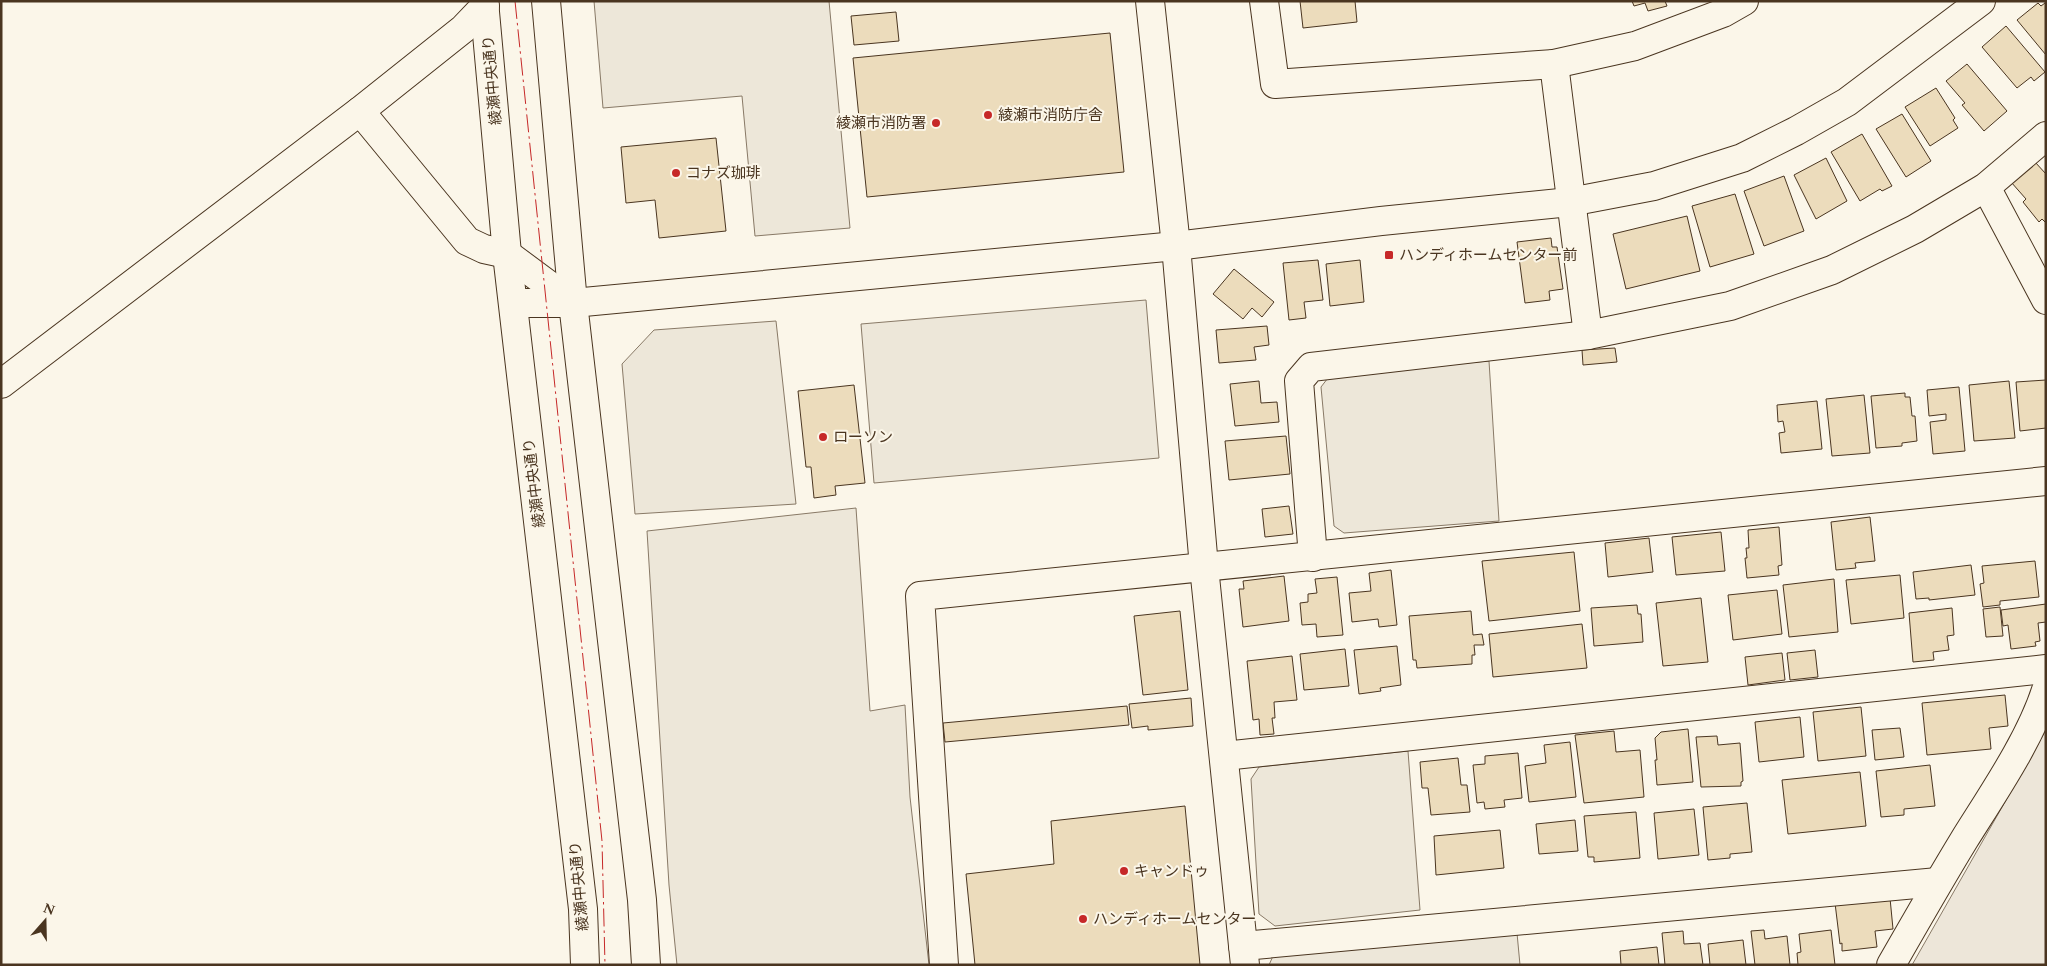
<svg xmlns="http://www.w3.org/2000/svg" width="2047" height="966" font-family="Spectral,'Noto Sans JP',serif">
<rect width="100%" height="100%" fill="#fbf6e9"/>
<!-- green -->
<path fill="#ede6d9" stroke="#887966" d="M2046,730V965H1912Z"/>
<!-- parking -->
<g fill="#ede7d9" stroke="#887966">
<path d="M594,1H829L850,228L755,236L742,96L603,108Z"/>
<path d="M1146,300L1159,458L874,483L861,324Z"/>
<path d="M776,321L796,504L635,514L622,364L654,330Z"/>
<path d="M1489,361L1499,521L1344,533L1334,526L1321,387L1331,374Z"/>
<path d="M856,508L870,711L905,705L910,797L929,965H677L669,885L647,531Z"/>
<path d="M1408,751L1420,910L1275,926L1259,914L1251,779L1259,767Z"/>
<path d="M1517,933L1520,965H1269L1273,956Z"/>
</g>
<!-- building -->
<g fill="#ecdcbc" stroke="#4a3520">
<path d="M1300,1H1355L1357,22L1303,28Z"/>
<path d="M1632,1H1665L1667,6L1648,11L1645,3L1634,6Z"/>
<path d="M2038,3L2041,6L2045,3L2046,5V55L2017,20Z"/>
<path d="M896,12L899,41L854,45L851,16Z"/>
<path d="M2006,26L2045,72L2034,81L2031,77L2017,88L1982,47Z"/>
<path d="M1110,33L1124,172L867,197L853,58Z"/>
<path d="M1967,64L2007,111L1984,131L1962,105L1965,103L1946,81Z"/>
<path d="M1936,88L1955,118L1953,120L1958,128L1930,146L1905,107Z"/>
<path d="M1902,114L1931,161L1906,177L1876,129Z"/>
<path d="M1862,134L1892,186L1882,191L1880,189L1860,201L1831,152Z"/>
<path d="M716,138L726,231L659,238L655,200L626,203L621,147Z"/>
<path d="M1826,158L1847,201L1816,219L1794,175Z"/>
<path d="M2035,162L2046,174V223L2042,219L2039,222L2023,202L2026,199L2011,182Z"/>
<path d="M1784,176L1804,231L1764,246L1744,191Z"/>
<path d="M1735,194L1754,254L1710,267L1692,206Z"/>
<path d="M1687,216L1700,271L1626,289L1613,234Z"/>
<path d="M1551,238L1552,247H1557L1563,289L1549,291L1550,300L1525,303L1517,242Z"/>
<path d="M1318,260L1323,300L1304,302L1306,318L1289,320L1283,263Z"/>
<path d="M1360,260L1364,302L1330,306L1326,264Z"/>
<path d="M1234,269L1274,302L1262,317L1252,308L1243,319L1213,294Z"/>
<path d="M1267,326L1269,345L1254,347L1256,360L1219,363L1216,330Z"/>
<path d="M1615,348L1617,362L1583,365L1582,350Z"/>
<path d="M2046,380V428L2020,431L2016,382Z"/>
<path d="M1259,381L1261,403L1277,402L1279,422L1235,426L1230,384Z"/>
<path d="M2009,381L2015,438L1974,441L1969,385Z"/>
<path d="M854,385L865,483L835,486L836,495L814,498L811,467H806L798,391Z"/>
<path d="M1959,387L1965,451L1933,454L1930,422L1946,420V414L1929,416L1927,390Z"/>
<path d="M1905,393V397H1910L1912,416H1915L1917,441L1902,443V446L1876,448L1871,396Z"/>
<path d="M1864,395L1870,453L1832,456L1826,399Z"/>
<path d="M1817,401L1822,449L1781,453L1779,433L1785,432L1783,421L1778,422L1777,405Z"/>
<path d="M1286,436L1290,474L1229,480L1225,441Z"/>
<path d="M1289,506L1293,534L1265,537L1262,509Z"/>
<path d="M1870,517L1875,561L1855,563L1856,568L1836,570L1831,522Z"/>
<path d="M1779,527L1782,565L1778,566L1779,575L1747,578L1745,558H1747L1746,548H1749L1748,530Z"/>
<path d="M1721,532L1725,571L1676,575L1672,537Z"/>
<path d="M1649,538L1653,572L1608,577L1605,543Z"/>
<path d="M1574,552L1580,611L1489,621L1482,561Z"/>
<path d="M2035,561L2039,597L2000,601V605L1983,607L1980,584L1984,583L1982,566Z"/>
<path d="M1971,565L1975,595L1929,600V598L1916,599L1913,572Z"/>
<path d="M1391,570L1397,625L1379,627L1378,619L1352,622L1349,593L1371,591L1369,573Z"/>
<path d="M1900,575L1904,618L1851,624L1846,580Z"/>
<path d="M1284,576L1289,621L1243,627L1239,589H1244L1243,581Z"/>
<path d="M1337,577L1343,635L1317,637L1316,624L1302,625L1300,603L1308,602V594L1317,593L1315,579Z"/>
<path d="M1834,579L1838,632L1789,637L1783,585Z"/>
<path d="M1777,590L1782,634L1733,640L1728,595Z"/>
<path d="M1701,598L1708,662L1663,666L1656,603Z"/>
<path d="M2046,604V622L2038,623L2040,641L2035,642L2036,646L2011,649L2008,625L2003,626L2001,610Z"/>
<path d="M1637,605L1638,614H1641L1643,642L1594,646L1591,608Z"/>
<path d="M2000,607L2003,636L1986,637L1983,609Z"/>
<path d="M1952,608L1954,635L1947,636L1949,650L1933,652L1934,660L1913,662L1909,613Z"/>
<path d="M1180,611L1188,690L1143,695L1134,616Z"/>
<path d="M1471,611L1473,635L1482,634L1484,645H1474L1475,655H1472V664L1417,668L1416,660H1413L1409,616Z"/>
<path d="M1582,624L1587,668L1493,677L1489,634Z"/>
<path d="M1397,646L1401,685L1380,688L1381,691L1359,694L1354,650Z"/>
<path d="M1345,649L1349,686L1304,690L1300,654Z"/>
<path d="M1815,650L1818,677L1790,680L1787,653Z"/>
<path d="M1782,653L1785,680L1748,685L1745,657Z"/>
<path d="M1292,656L1297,700L1274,702L1275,718H1272L1274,734L1260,735L1259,719L1253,720L1247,661Z"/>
<path d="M2005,695L2008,726L1989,728L1991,749L1927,755L1922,703Z"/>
<path d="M1191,698L1193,726L1148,730V726L1132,728L1129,704Z"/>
<path d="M1127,706L1129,725L945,742L943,723Z"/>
<path d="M1861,707L1866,756L1818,761L1813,712Z"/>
<path d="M1800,717L1804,757L1759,762L1755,722Z"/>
<path d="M1900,728L1904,757L1875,760L1872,730Z"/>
<path d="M1688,729L1693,782L1657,785L1655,760H1657L1655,738L1661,732Z"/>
<path d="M1614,731L1616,752L1640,750L1644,797L1584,803L1575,735Z"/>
<path d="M1717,736L1718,745L1740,743L1743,781L1741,782V786L1701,787L1696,737Z"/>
<path d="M1570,742L1576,797L1529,802L1525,766L1546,763L1544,745Z"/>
<path d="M1518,753L1522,798L1504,800L1505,807L1485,809L1484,802L1477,803L1473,765L1485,764V756Z"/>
<path d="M1458,758L1461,785H1467L1470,812L1431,815L1428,788H1422L1420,762Z"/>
<path d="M1930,765L1935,806L1904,809V815L1881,817L1876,771Z"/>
<path d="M1860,772L1866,826L1788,834L1782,780Z"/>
<path d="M1747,803L1752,852L1730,854V858L1708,860L1703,807Z"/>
<path d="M1185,806L1200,965H975L966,874L1054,864L1051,821Z"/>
<path d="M1694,809L1699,855L1658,859L1654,813Z"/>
<path d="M1636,812L1640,858L1594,862V857H1588L1584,816Z"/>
<path d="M1575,820L1578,851L1539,854L1536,824Z"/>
<path d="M1500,830L1504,868L1436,875L1434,836Z"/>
<path d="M1890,898L1893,929L1875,931L1877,947L1842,951V943L1840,944L1835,903Z"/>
<path d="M1764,930L1765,939L1787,936L1790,965H1755L1751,931Z"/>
<path d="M1831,930L1835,965H1798L1797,953L1801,952L1799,934Z"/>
<path d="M1683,931L1684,944L1700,943L1703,965H1665L1662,933Z"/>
<path d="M1743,940L1746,965H1710L1708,944Z"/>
<path d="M1657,947L1659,965H1621L1620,951Z"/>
</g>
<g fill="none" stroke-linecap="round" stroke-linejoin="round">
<!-- minor casing -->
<g stroke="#4a3520" stroke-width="30">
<g id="minor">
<path d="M1264,1L1275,84L1554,64L1635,46L1723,13L1744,1"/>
<path d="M1554,64L1588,335"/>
<path d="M360,111L463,29L485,6"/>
<path d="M1986,187L2046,300"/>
<path d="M1,384L360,111L467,241L484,249L507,254L573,303"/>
<path d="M1313,557L1299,381L1311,367L1588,335L1730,306L1832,270L1915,229L1986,187L2046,136"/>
<path d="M1224,756L2046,669"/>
<path d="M1243,946L1938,882"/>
<path d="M944,965L920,596L2046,481"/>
<path d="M1891,965C1915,923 1939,881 1964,840C1992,795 2030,740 2046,690"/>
</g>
</g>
<!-- tertiary casing -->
<g stroke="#4a3520" stroke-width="30">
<g id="tertiary">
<path d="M1150,1L1176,246L1204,567L1245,965"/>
<path d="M514,303H573L1176,246L1381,221L1570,202L1654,186L1742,158L1796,131L1847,102L1981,1"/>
</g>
</g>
<!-- primary casing -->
<g stroke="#4a3520" stroke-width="30">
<g id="primary">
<path d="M484,1L507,254L583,909L585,965"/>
<path d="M546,1L573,303L642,900L646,965"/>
</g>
</g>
<!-- minor -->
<use href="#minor" stroke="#fbf6e9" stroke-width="28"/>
<!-- tertiary -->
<use href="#tertiary" stroke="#fbf6e9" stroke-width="28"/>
<!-- primary -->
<use href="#primary" stroke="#fbf6e9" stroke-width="28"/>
<!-- power -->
<path stroke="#c62828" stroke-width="1" stroke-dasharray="18 4 2.5 4" stroke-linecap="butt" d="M515,1L602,841L605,965"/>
</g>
<!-- markers -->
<g fill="#c62828" stroke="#fbf6e9" stroke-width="2">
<circle cx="988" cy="115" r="5"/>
<circle cx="936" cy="123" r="5"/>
<circle cx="676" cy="173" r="5"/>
<rect x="1384" y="250" width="10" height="10" rx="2.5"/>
<circle cx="823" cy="437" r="5"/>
<circle cx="1124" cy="871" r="5"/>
<circle cx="1083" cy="919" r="5"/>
</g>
<g text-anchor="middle" stroke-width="4" stroke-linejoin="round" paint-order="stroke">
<!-- street labels -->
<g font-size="15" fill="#4a3520" stroke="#fbf6e9">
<text transform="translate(492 80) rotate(-95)" y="5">綾瀬中央通り</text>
<text transform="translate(534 483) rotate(-97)" y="5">綾瀬中央通り</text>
<text transform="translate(579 886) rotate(-95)" y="5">綾瀬中央通り</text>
</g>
<!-- poi labels -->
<g font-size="15" fill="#4a3520" stroke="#fbf6e9" text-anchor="start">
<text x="998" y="120">綾瀬市消防庁舎</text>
<text x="926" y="128" text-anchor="end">綾瀬市消防署</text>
<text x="686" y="178">コナズ珈琲</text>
<text x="1399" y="260">ハンディホームセンター前</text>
<text x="833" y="442">ローソン</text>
<text x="1134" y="876">キャンドゥ</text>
<text x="1093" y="924">ハンディホームセンター</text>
</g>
</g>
<!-- border -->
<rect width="2047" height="966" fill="none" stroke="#4a3520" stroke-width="5"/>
<!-- north arrow -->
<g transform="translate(45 921) rotate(20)" stroke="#fbf6e9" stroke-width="4" paint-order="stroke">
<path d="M0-4L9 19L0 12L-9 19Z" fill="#4a3520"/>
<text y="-8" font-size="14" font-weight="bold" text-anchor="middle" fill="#4a3520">N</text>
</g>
</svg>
